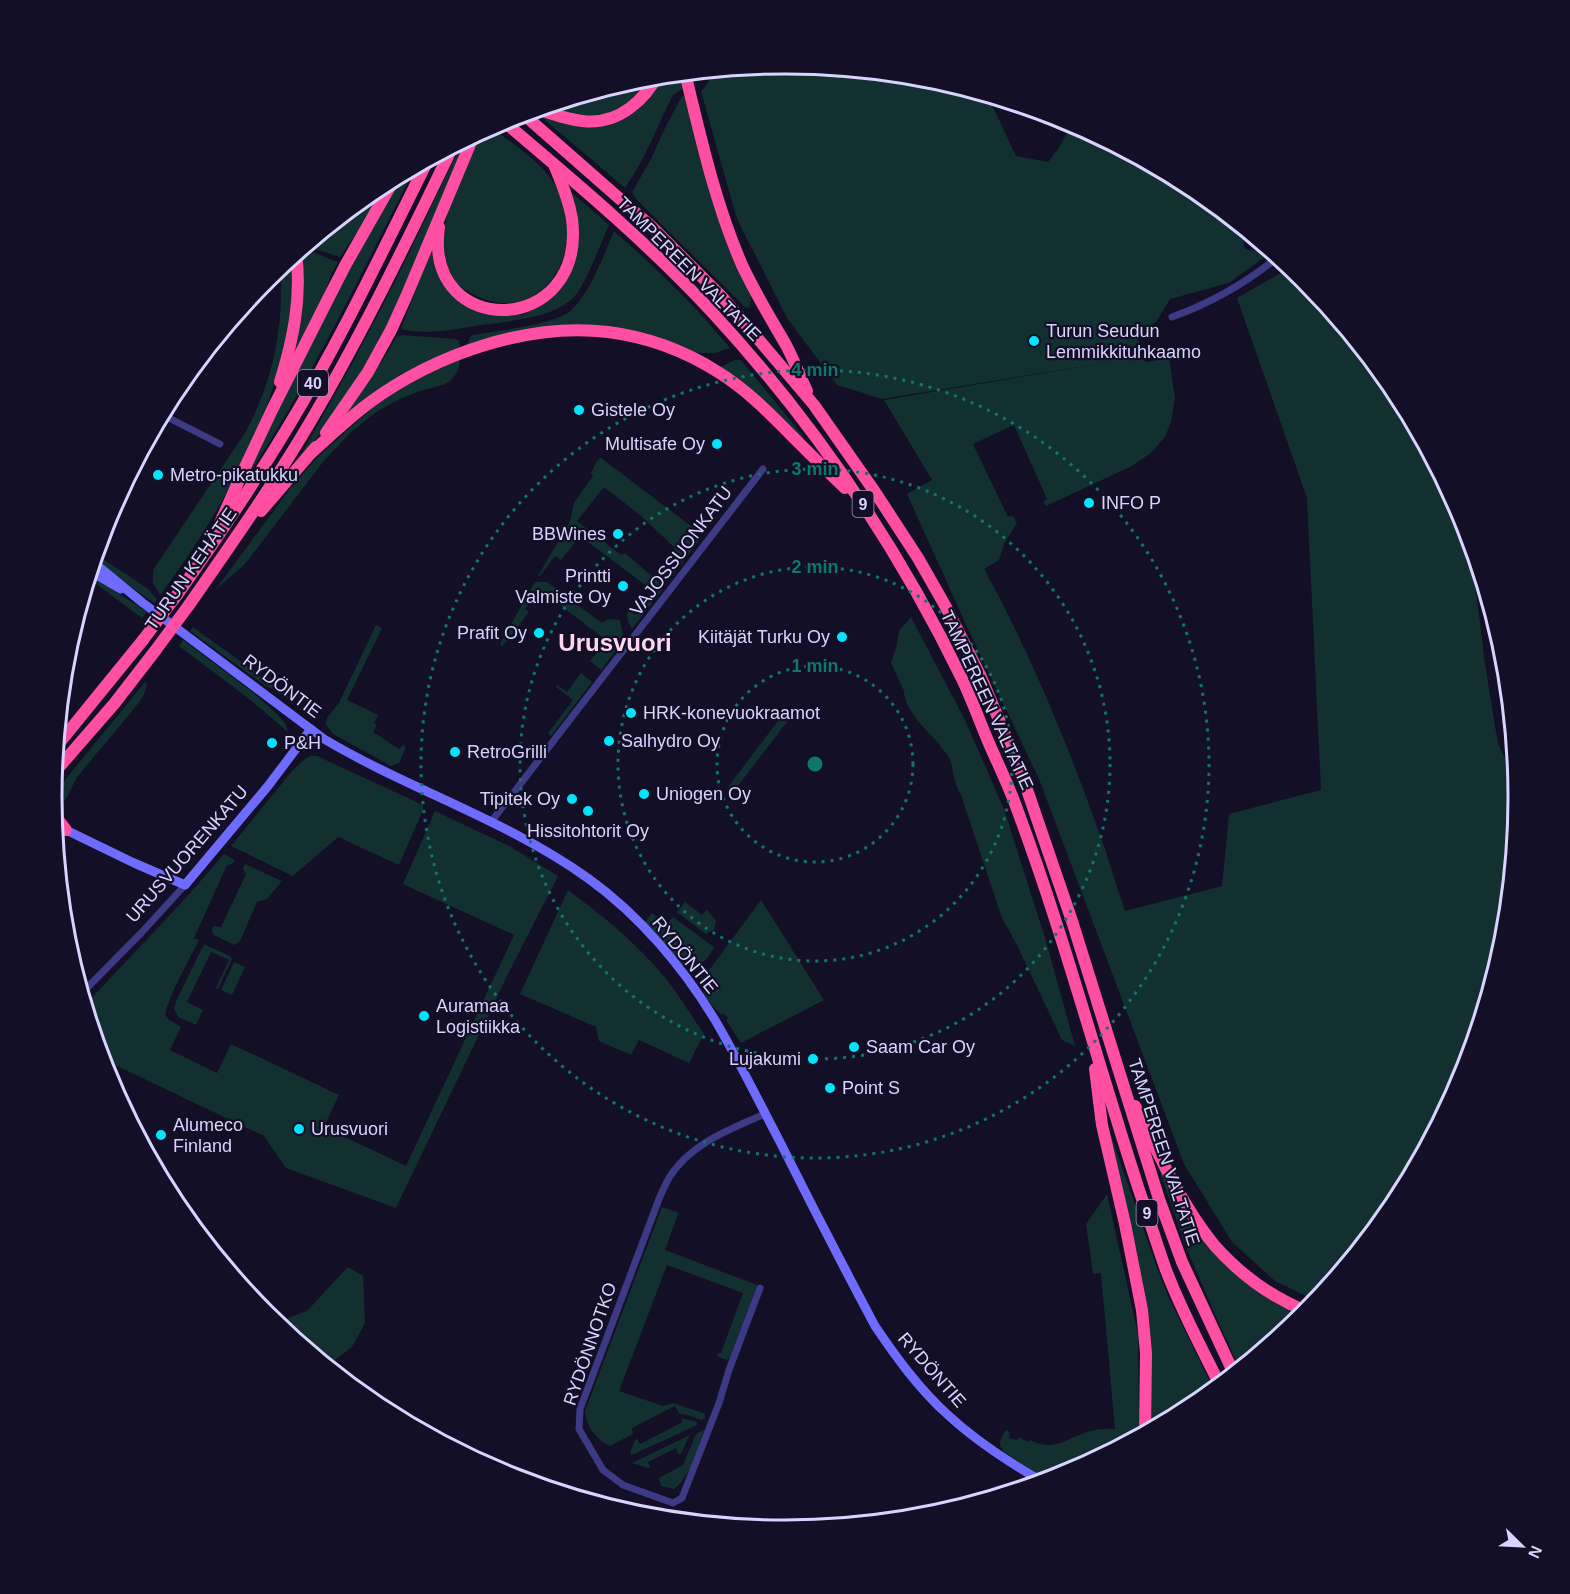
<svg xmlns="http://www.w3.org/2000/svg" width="1570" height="1594" font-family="Arial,sans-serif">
<rect width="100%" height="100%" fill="#130f26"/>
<!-- green -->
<g fill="#12302f">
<path d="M785,63L929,77L995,97L992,105L1016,156L1048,162L1058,149L1073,123L1193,187L1240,225L1245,249L1270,253L1229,283L1170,299L1156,322L1137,333L1142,357H1144L1145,362L1169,358L1175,398L1171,422L1165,437L1151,453L1132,466L1046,506L1043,502L1047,499L1014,425L973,444L1008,517L1013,516L1017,523L1004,544L999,560L984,569C1029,651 1065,737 1096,824C1107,853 1115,882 1125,911L1222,886L1229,814L1321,790L1307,498L1237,298L1291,267L1304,278L1395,390L1463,516L1469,534L1485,664L1498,744L1518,785L1519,797L1505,941L1463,1078L1395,1205L1316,1301L1275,1281L1232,1242L1184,1164L1039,779L969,631L907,494L932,480L884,400L1116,361L882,399L837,385L787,318L737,219L701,92L717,70Z"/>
<path d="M679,73L682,89L673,95C657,126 645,160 625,188L538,114C592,137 636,131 663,75Z"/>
<path d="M652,76L642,93L614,113L584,118L546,106L642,77Z"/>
<path d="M682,96H685L752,296L749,308L745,307L635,198L632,192L651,159L665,128Z"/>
<path d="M490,127C511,142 540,161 554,183C564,198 568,219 567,236C565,280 530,315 484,299C477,296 467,292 460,286C445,273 442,245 445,227C449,195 470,159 484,130Z"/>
<path d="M465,140L407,286L376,348L327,425L313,443L299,458L352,364L395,282L463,141Z"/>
<path d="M416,166C362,272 311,380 246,479L259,447L352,263L404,173Z"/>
<path d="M391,180L377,204L340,257L318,250H301L377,187Z"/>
<path d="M571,192L609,225C601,243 585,287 572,299C548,320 505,321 475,326C451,330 425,335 401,329L434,240L435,259L473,310L501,316L523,315L542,305L560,288L575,209Z"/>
<path d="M614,231C655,267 696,306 730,348L715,353H699L608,327L467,346L470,337L472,335C496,331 553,325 570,311C589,296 604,254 614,231Z"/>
<path d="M308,253H315L338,262L331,275L325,292L289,366L300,254Z"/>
<path d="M288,260H290C305,366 223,513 160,595L153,583V570L245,433C263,400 275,363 279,326C282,305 280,285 283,264Z"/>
<path d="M403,335L455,339L459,341L460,348L344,417L386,355L397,336Z"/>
<path d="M460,359L459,367L456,374L450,381L445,384L417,392L398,400L376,412L350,433L323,462L245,564L215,590L290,489L317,458L372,408L415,380Z"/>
<path d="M735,360H741L803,436L805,443L721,367Z"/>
<path d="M601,458L691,526L696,531L700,539L670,579L663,574L662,569L675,548L640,515L604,487L577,521L621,555L625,553L661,584L663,589L632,629L628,621L627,612L629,611L634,614L652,590L580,536L561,560L555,556L540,576H538L570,521L574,503L593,476L591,473L597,461Z"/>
<path d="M95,554L132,578L148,589L157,599L154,603L94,560Z"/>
<path d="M89,574L147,612L142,618L88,578Z"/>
<path d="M535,582H547L602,623L608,619L620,620L624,640L601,670L590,661L606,640L540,590L525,609L529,612L506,642L502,646L500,644Z"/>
<path d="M911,617L965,720L1004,809L1046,941L1075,1046L1062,1040L1017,945L1002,918L964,804C962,794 956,788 954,778C952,772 953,765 950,760C949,756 945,752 942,748C930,732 904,712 904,691L891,663L897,645L899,631Z"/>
<path d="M376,625L382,628L347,700L378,715L374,723L377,725L373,732L399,749L403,745L406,747L399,763L391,766L333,734L326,725L327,718L339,703Z"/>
<path d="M193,627L287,695L289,697L287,698L260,682L190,631Z"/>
<path d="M183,640L251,691L274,711L285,723L288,732L248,698L179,646Z"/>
<path d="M581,673L592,682L551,736L548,733L573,700L556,687L557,685L567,692Z"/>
<path d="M145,682L147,684L144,695L137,705L77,777L67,797L58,809L57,797L65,780Z"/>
<path d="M784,713L790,718L734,791L728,787Z"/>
<path d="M310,756H317L423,805V810L399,865L338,837L293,876L231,846L292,771L301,762Z"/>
<path d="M435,811L511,847L558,876L508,974L396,1208L286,1168L264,1136L115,1065L100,1055L85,1005L183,901L224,854L235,860L232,864L227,865L194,938L199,940C193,953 163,1005 166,1016C168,1021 177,1024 181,1027L170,1050L217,1073L231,1044L339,1095L324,1127L406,1166L514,935L403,884Z"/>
<path d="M245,864L282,881L267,899L257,902L240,941L234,945L214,935L212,932L213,926L221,927L246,874L243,869Z"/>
<path d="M568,890C599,913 629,937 655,966C674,986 688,1011 704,1034L689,1063L639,1040L631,1055L599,1041L596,1027L520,994Z"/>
<path d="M761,900L824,1000L741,1043L726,1020L728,1018L724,1014L722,1015C713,1007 701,994 701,981Z"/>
<path d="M685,902L702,915L707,910L716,921L714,930L706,934L677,912Z"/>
<path d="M652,913L667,924L673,917L714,947C708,961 696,970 682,963L645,922Z"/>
<path d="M204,944L230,956L232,959L218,989L216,988L229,960L211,952L187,1002L203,1010L196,1025L178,1017L174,1008L177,999Z"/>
<path d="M234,962L245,967L232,995L221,990Z"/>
<path d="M1107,1124L1156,1265L1169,1298L1214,1390L1192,1407L1150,1430L1151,1373Z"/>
<path d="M1155,1158L1199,1233L1304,1316L1240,1369L1221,1328L1185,1245Z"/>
<path d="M1107,1194L1138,1334L1139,1436C1124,1444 1065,1480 1051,1479C1041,1479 1012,1457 1003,1451C997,1443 1001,1437 1006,1430L1010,1432L1009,1438L1017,1440L1019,1437L1028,1442L1030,1440C1056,1453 1067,1437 1091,1431C1098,1429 1108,1429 1115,1429L1101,1273L1093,1274L1086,1224Z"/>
<path d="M662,1207L677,1212L678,1214L665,1250L757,1285L730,1358L727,1360L717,1356L718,1353H721L743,1293L667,1265L619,1391L663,1406L673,1403L703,1413L705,1415V1418L702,1420L684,1414H680L675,1406L632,1428L633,1434L610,1446C596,1439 586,1427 585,1411Z"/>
<path d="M348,1267L363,1276L365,1323L352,1347L327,1366L275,1323L307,1311Z"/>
<path d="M681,1418L696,1422L697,1423V1425L632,1455L631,1454L630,1452L635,1440L637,1439L640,1444L683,1422Z"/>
<path d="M703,1430H704C696,1450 691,1476 674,1489L661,1486L659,1478L683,1465L696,1434Z"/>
<path d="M690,1435L680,1455L678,1454L676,1448L648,1462L650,1467L649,1468L632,1463Z"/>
</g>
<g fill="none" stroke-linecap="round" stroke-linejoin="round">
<!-- street -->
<g stroke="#3d3a85" stroke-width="7">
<path d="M1172,317C1211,303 1246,283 1278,257"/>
<path d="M161,414L220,444"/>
<path d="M1500,637L1503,673L1510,704"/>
<path d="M491,822L763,469"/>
<path d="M81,994L143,931L185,885"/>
<path d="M760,1288L729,1370L719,1403L682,1498L673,1503L623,1485L603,1470L579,1429L580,1409L659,1199C662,1192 665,1185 669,1178C690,1144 730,1129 765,1114"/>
</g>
<!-- secondary -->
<g stroke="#6f6bff" stroke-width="9">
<path d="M93,562L143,603L324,739C410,790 507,820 589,879C639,915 683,967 715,1020C738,1059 758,1100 779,1140C810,1202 842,1264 875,1326C896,1357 919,1389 948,1415C976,1441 1010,1463 1043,1482"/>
<path d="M90,571L121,589"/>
<path d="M66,830L134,863L185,885L268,786L311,729"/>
</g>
<!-- highway -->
<g stroke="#ff4fa3" stroke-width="12">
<path d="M685,73C701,138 715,203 742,265C755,293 771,319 786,345C794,360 800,376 807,391"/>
<path d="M537,109C571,120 599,131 630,108C642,99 651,88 657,76"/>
<path d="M522,113L653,228L722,297L754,334L814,405L875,492L918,558L947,609L981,677L1022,775L1072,921L1159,1199L1182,1262L1234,1374"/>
<path d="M502,120C574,181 647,242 711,311C812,420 897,545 962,679C973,702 981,725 991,748C1000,768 1010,789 1017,809C1064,935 1098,1065 1140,1193C1149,1218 1157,1245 1166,1270C1181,1310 1201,1347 1220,1385"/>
<path d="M439,227C423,341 587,337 572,219C569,200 562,184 555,167"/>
<path d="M280,382C293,340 302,298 296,253"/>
<path d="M326,433L368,372L391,330L406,297L474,135"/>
<path d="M311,453C330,436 349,418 369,403C434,355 527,322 608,332C648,337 685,351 718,372C749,391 774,418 800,444C815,459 830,474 845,488"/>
<path d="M261,511L316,447"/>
<path d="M220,523L240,478L272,410L330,295L346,264L396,176"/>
<path d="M177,595C216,540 253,485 288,427C340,341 383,250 428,160"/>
<path d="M189,605C228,549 268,492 303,434C359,341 406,243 453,146"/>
<path d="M56,747L143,640"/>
<path d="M53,774L114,704L155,651"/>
<path d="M51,798L55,772"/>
<path d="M52,812L66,830"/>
<path d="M1095,1069L1102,1125L1125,1224L1142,1310L1146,1353L1145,1433"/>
<path d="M1135,1106C1157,1151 1183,1208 1215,1246C1240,1274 1273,1298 1308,1312"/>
</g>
<!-- highway-bridge -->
<g stroke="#ff4fa3" stroke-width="12">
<path d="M143,640L177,595"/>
<path d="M155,651L189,605"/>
</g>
</g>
<!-- distance rings -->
<g fill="none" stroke="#0f766e" stroke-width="3" stroke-dasharray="3 6">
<circle cx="815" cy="764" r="98"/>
<circle cx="815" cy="764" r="197"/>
<circle cx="815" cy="764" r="295"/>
<circle cx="815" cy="764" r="394"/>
</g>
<!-- markers -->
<g fill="#00e5ff" stroke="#130f26" stroke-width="2">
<circle cx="1034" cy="341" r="6"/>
<circle cx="579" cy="410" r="6"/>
<circle cx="717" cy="444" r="6"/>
<circle cx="158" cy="475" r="6"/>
<circle cx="1089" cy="503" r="6"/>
<circle cx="618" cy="534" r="6"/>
<circle cx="623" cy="586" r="6"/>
<circle cx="539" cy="633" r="6"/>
<circle cx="842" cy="637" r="6"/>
<circle cx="631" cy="713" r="6"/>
<circle cx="609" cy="741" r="6"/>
<circle cx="272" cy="743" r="6"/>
<circle cx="455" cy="752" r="6"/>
<circle cx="644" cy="794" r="6"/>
<circle cx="572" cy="799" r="6"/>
<circle cx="588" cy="811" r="6"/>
<circle cx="424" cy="1016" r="6"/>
<circle cx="854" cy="1047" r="6"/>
<circle cx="813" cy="1059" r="6"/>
<circle cx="830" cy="1088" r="6"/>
<circle cx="299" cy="1129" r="6"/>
<circle cx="161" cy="1135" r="6"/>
</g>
<g text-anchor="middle" stroke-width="4.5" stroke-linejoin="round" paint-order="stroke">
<!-- shield labels -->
<g fill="#130f26" stroke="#9e99be" stroke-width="1.5">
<rect x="298" y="370" width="30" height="26" rx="4.5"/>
<rect x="852.5" y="491" width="21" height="26" rx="4.5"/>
<rect x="1136.5" y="1200" width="21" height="26" rx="4.5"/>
</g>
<g font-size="16" font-weight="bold" fill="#d9d4ff">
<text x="313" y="389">40</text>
<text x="863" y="510">9</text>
<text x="1147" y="1219">9</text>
</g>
<!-- street labels -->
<g font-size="18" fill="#d9d4ff" stroke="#130f26">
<text transform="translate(689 269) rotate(45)" y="6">TAMPEREEN VALTATIE</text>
<text transform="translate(681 551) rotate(-53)" y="6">VAJOSSUONKATU</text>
<text transform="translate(191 569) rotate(-55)" y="6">TURUN KEHÄTIE</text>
<text transform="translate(282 686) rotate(37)" y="6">RYDÖNTIE</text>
<text transform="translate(987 700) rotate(65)" y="6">TAMPEREEN VALTATIE</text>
<text transform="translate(187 854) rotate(-49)" y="6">URUSVUORENKATU</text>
<text transform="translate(685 955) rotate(51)" y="6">RYDÖNTIE</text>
<text transform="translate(1164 1152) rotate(72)" y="6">TAMPEREEN VALTATIE</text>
<text transform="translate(590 1344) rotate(-71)" y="6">RYDÖNNOTKO</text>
<text transform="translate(932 1370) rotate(49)" y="6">RYDÖNTIE</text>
</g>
<!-- poi labels -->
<g font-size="18" fill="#d9d4ff" stroke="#130f26" text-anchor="start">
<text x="1046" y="337">Turun Seudun<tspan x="1046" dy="21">Lemmikkituhkaamo</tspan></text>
<text x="591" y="416">Gistele Oy</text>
<text x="705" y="450" text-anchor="end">Multisafe Oy</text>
<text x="170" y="481">Metro-pikatukku</text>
<text x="1101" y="509">INFO P</text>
<text x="606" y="540" text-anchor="end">BBWines</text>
<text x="611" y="582" text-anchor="end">Printti<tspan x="611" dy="21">Valmiste Oy</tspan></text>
<text x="527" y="639" text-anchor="end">Prafit Oy</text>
<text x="830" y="643" text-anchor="end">Kiitäjät Turku Oy</text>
<text x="643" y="719">HRK-konevuokraamot</text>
<text x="621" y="747">Salhydro Oy</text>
<text x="284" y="749">P&amp;H</text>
<text x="467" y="758">RetroGrilli</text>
<text x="656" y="800">Uniogen Oy</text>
<text x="560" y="805" text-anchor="end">Tipitek Oy</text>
<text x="588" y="837" text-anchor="middle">Hissitohtorit Oy</text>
<text x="436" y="1012">Auramaa<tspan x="436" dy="21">Logistiikka</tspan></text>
<text x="866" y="1053">Saam Car Oy</text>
<text x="801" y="1065" text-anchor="end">Lujakumi</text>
<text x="842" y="1094">Point S</text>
<text x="173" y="1131">Alumeco<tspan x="173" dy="21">Finland</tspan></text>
<text x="311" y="1135">Urusvuori</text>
</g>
<!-- district labels -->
<g font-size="24" font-weight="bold" fill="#ffd6f0" stroke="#130f26">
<text x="615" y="651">Urusvuori</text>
</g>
</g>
<!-- crop -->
<path d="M0 0H1570V1594H0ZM62 797a723 723 0 1 1 1446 0a723 723 0 1 1-1446 0Z" fill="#130f26" fill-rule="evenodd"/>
<path fill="none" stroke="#d9d4ff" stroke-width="3" d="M62 797a723 723 0 1 1 1446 0a723 723 0 1 1-1446 0Z"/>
<circle cx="815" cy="764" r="9" fill="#0f766e" stroke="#130f26" stroke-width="3"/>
<g font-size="18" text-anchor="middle" font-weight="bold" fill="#0f766e" stroke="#130f26" stroke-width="4.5" stroke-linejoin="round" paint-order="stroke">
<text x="815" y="376">4 min</text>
<text x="815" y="475">3 min</text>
<text x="815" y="573">2 min</text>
<text x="815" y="672">1 min</text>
</g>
<!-- north arrow -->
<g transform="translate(1522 1546) rotate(114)" stroke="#130f26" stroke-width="4.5" paint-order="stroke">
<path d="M0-4.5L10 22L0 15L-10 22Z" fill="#d9d4ff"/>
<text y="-9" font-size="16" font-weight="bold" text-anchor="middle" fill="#d9d4ff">N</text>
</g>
</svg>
